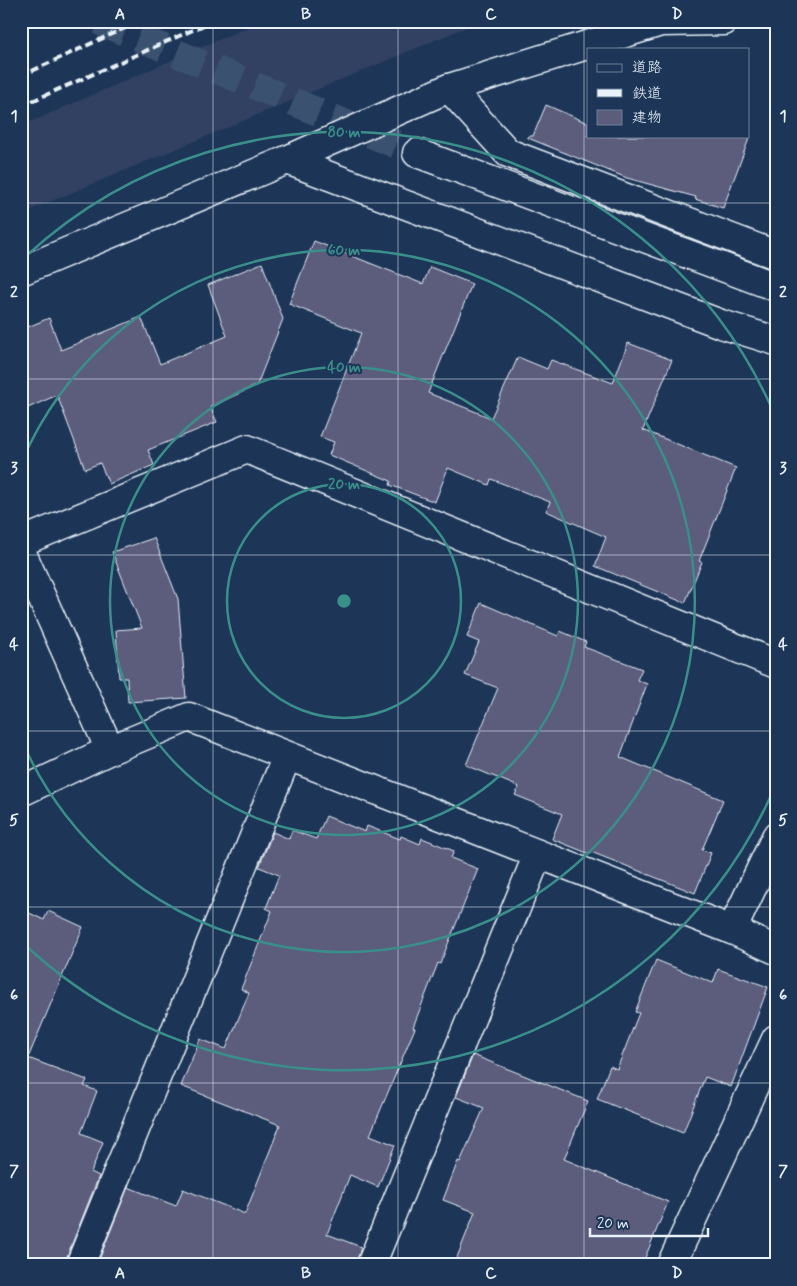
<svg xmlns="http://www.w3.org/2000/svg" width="797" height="1286" font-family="Mynerve,'Klee One',sans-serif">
<rect width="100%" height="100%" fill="#1d3557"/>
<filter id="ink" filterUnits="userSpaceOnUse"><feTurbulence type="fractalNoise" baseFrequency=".02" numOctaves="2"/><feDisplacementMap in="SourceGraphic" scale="10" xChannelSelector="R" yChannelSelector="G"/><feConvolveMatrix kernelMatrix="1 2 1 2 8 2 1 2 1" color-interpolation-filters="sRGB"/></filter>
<g filter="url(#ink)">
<!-- built -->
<path fill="#304162" d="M261,21H481L21,214V126Z"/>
<!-- building -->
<g fill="#5c5c7c" stroke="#e8f1f8">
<path d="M546,105L588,123V136H750L723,208L695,199L696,197L627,178L528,138V136H533Z"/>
<path d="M314,241L423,284L430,267L472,284L428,393L484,415L491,418L518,357L547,369L551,360L613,383L628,343L672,360L643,430L736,468L699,561L702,562L685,603L595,566L606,537L546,511L550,502L491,479L489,485L448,468L435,502L390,485L391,481L329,455L334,442L320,437L361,333L289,304Z"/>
<path d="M262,263L283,319L257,385L210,407L217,422L148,450L154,465L109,484L100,463L85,469L57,395L21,411V330L49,318L61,350L141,317L160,364L227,336L208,285Z"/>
<path d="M154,538L178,599L186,698L128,702L127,678H119L116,630L142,628L112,552Z"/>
<path d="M481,603L558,636L560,631L586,642L584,647L642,669L637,680L647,684L620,757L723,800L702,850L711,853L695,893L591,852L590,854L552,839L562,814L515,795L519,787L466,765L498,688L465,675L479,642L467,637Z"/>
<path d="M326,816L365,832L367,826L400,839L401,836L420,844L422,838L454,851L451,858L478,869L440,964L438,963L413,1027L415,1028L370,1135L395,1145L378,1187L350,1175L327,1234L361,1247L356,1265H97L128,1187L176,1206L183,1189L245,1214L280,1125L181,1086L200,1039L226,1049L249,993L241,989L272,911L266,908L279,875L259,867L273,832L289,839L292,830L316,839Z"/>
<path d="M21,909L44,920L48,911L83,927L28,1058L87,1080L84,1086L97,1091L81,1133L103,1142L91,1172L99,1176L66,1259L65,1265H21Z"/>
<path d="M656,960L713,983L718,969L768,987L731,1087L705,1077L683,1133L597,1099L610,1066L617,1069L639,1013L635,1012Z"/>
<path d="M473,1055L588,1101L564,1159L668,1202L642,1265H454L475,1212L443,1200L458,1161L460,1162L484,1108L456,1097Z"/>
<path d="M390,1259L401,1263L400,1265H388Z"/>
</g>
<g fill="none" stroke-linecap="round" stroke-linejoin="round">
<!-- minor-tunnel -->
<path stroke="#3b516f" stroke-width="28" stroke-dasharray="28 14" stroke-linecap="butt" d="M99,21L417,153"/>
<!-- minor casing -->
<g stroke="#e8f1f8" stroke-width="31">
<g id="minor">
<path d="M449,88L508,153L776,255"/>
<path d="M417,153L776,287"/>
<path d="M287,160L721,324L776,341"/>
<path d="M21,271L287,160L449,88L661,22L724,21"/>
<path d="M21,542L247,449L776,664"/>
<path d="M21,551L110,750L21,792"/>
<path d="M110,750L189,717L732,930"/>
<path d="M776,837L732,930L776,950"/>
<path d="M80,1265L287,756"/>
<path d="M371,1265L538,854"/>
<path d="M671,1265L776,1039"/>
</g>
</g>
<!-- minor -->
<use href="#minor" stroke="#1d3557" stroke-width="28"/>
<!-- rail -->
<g stroke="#e8f1f8" stroke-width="4" stroke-dasharray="8 4" stroke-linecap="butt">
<path d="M21,76L140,21"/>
<path d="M21,106L213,21"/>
</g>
</g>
</g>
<!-- grid -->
<path fill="none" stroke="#e8f1f8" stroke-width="1" stroke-opacity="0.55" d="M213,21V1265M398,21V1265M584,21V1265M21,203H776M21,379H776M21,555H776M21,731H776M21,907H776M21,1083H776"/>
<!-- distance rings -->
<g fill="none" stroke="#3a8f8a" stroke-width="2.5">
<circle cx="344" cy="601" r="117"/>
<circle cx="344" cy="601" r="234"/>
<path d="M22 461A351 351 0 1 1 22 741"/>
<path d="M776 784A469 469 0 0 1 24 944M24 258A469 469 0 0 1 776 418"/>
</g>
<circle cx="344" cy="601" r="8" fill="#3a8f8a" stroke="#1d3557" stroke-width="2.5"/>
<g font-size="15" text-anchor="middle" font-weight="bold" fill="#3a8f8a" stroke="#1d3557" stroke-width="4" stroke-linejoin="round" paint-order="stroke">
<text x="344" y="137">80 m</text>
<text x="344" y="255">60 m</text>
<text x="344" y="372">40 m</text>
<text x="344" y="489">20 m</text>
</g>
<!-- margin -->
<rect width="797" height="1286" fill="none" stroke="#1d3557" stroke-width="55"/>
<!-- legend -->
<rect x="587" y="48" width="162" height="90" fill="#1d3557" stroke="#6e8097"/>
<rect x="597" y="64" width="25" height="8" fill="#1d3557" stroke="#6e8097"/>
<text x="632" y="72" font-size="15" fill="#e8f1f8">道路</text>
<rect x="597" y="89" width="25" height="8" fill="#e8f1f8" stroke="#6e8097"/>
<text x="632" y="98" font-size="15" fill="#e8f1f8">鉄道</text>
<rect x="597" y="110" width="25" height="15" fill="#5c5c7c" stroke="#6e8097"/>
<text x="632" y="122" font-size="15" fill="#e8f1f8">建物</text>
<!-- scale -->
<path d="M590 1228v8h118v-8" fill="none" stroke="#e8f1f8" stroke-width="2.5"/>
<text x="597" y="1228" font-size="15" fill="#e8f1f8" stroke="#1d3557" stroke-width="4" paint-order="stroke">20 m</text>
<rect x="28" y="28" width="742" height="1230" fill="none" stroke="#e8f1f8" stroke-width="2"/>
<g font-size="16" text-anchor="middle" font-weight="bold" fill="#e8f1f8">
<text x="120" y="19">A</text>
<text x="306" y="19">B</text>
<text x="491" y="19">C</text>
<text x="677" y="19">D</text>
<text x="14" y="121">1</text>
<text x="783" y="121">1</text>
<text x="14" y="297">2</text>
<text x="783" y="297">2</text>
<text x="14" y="473">3</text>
<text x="783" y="473">3</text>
<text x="14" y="649">4</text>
<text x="783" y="649">4</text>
<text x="14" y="825">5</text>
<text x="783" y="825">5</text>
<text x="14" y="1000">6</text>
<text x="783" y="1000">6</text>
<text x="14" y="1176">7</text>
<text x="783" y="1176">7</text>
<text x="120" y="1278">A</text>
<text x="306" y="1278">B</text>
<text x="491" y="1278">C</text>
<text x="677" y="1278">D</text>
</g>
</svg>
